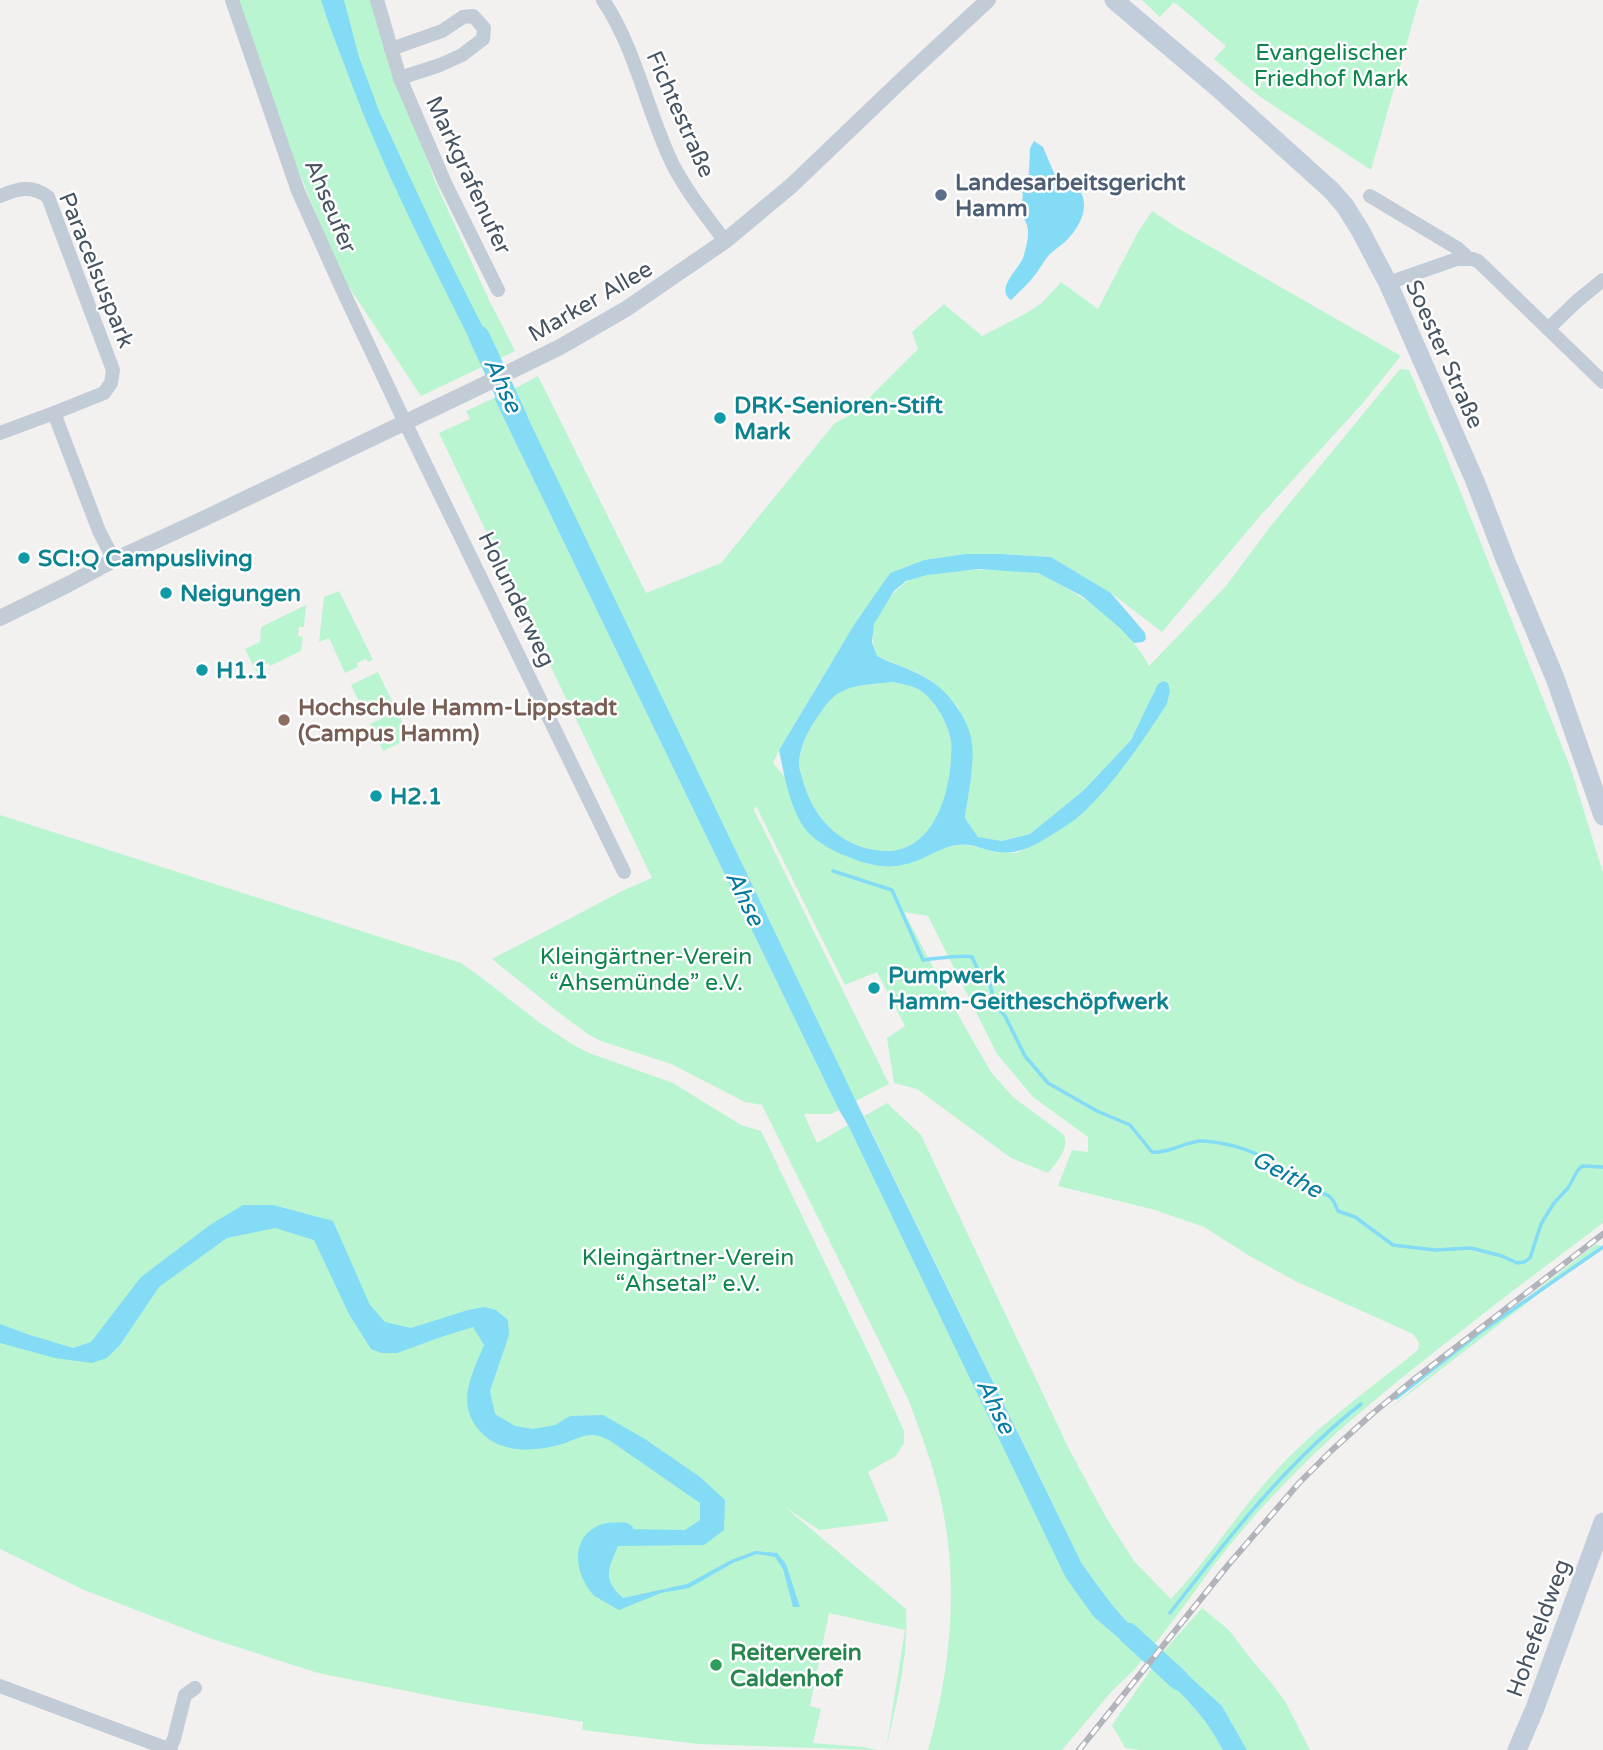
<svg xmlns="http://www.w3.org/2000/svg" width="1603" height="1750" font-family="'Varela Round',sans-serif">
<rect width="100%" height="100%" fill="#f3f0f0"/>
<!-- green -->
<g fill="#baf5d2">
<path d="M233,0H373L390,63L437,186L489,300L515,351L421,396L341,275L244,37Z"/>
<path d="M1142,0H1419L1371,170L1259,96L1214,59L1226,46L1174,2L1160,17Z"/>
<path d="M1152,211L1176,227L1401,356L1362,404L1261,515L1162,632L1111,593L1051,557L1001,554H965L924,560L890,573L829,666L779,750L773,763L784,776L795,807L867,864L903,865L943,849L960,844L973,846L992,851L1016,853L1050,836L1082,814L1119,772L1167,704L1170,691L1154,690L1152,698L1131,740L1084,790L1030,834L1002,841L978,837L965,818L972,769L958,707L933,682L920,674L877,656C870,635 871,625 884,606C890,598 896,589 905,583C927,567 1008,568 1036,573C1043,574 1049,579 1055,582C1092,601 1130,629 1149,666L1226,586L1270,527L1400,369L1409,370L1441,443L1571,769L1603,873V1223C1555,1259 1507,1295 1460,1332C1402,1377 1346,1421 1295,1473C1266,1502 1239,1533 1214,1565C1194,1592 1175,1619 1154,1645C1124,1624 1102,1592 1081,1562L864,1116L887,1103L921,1135L1069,1449L1107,1519L1134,1561L1171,1599C1212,1555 1244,1503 1286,1460C1326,1419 1374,1386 1418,1350L1419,1343L1413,1334L1295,1281L1248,1255L1204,1227L1155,1210L1058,1186L1072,1150L1088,1152V1137L1033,1097L997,1054L928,916L904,912L961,1020L991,1072L1013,1097L1063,1134C1071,1147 1057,1162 1048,1173L1011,1158L917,1089L894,1083L887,1038L905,1026L877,972L845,985L756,806L754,810L889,1084L856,1101L653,689L514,389L538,376L646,593L721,563L834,424L855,412L918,349L912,332L944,304L982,336L1025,314L1042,303L1061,282L1098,309L1138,232Z"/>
<path d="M494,398L839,1110L831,1114H804L817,1143L848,1125L1018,1476L1094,1617L1143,1659L1133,1671L1112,1691L1062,1750H928C950,1672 959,1586 942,1506C935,1469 921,1434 908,1399L762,1105L745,1102L671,1064L601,1041L589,1035L553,1008L492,959L624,890L652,878L439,433L470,419L466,411Z"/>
<path d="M339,591L373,660L368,662L366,659L357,663L358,667L345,673L329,638L319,642L324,597Z"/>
<path d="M306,605L304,627H299L298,636L303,637L301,651L270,666L269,663L262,666L263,670L257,673L245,649L260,642L261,627Z"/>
<path d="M378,672L393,703L366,716L351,685Z"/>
<path d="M893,682C901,684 910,685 918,689C934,698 949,724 951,742C952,747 951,753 951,758C949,797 933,853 884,851C844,849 815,821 804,784C802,778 799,770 799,764C800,746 809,728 819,715C825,706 831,697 841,692C856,684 875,684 893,682Z"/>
<path d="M397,711L410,738L383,751L370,724Z"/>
<path d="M0,815L461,963L482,978L540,1023L572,1044L589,1053L673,1083L741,1125L761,1131L872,1360L904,1431V1443L896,1456L868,1472L889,1521L819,1530L785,1507L906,1609C909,1657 896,1704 886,1750L905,1630L829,1613L810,1706L821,1709L813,1743L863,1747L878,1750L698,1744L582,1730L583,1722L456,1701L318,1673L209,1638L84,1590L0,1549Z"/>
<path d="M1596,1244L1601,1246L1387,1411L1462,1348Z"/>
<path d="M1202,1608L1229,1630L1250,1658L1269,1680L1285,1701L1310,1750H1247L1222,1706L1163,1652Z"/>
<path d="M1152,1668C1182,1693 1204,1714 1223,1750H1139L1125,1748L1112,1725Z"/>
</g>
<!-- water -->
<g fill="#83dbf6" fill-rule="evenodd">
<path d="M321,0H344L359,57L379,111L443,248L498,357L482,364C433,266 382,169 345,66C336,44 328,22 321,0Z"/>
<path d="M1034,141L1043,147L1054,173C1091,184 1092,214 1067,240C1062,245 1055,249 1050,254C1044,260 1040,269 1034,276C1027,285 1019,292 1011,300C995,289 1018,270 1023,258C1026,248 1030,235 1027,225C1025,220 1021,214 1021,209C1021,201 1025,196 1021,188L1029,173L1030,148Z"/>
<path d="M514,389L856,1101L1081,1562C1102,1592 1124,1624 1154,1645L1143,1659L1094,1617L1066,1578L848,1125L839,1110L494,398Z"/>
<path d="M965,554H1001L1051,557L1111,593L1145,633L1146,639L1143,642L1134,643L1120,628L1082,596L1038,573L979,569L927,575L906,581L894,591L874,624L872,642L877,656C895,665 915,670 931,681C949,693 966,716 971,737C976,761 968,794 965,818L978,837L1002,841L1030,834L1084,790L1131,740L1158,684L1163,681L1168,683L1170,691L1167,704C1142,742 1116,781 1083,813C1074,821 1063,828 1053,834C1032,848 1013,857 988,850C978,847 967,843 957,845C938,848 921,862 902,865C885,869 867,864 851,858C835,852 817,843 806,830C790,810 784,774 779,750L854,625L890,573L924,560ZM893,682C901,684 910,685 918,689C934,698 949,724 951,742C952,747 951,753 951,758C949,797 932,853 884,851C844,849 815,821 804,784C802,777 799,770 799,763C800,746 809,728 819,715C825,706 831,697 841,692C856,684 875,684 893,682Z"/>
<path d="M243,1205H273L333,1221L370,1305L385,1322L411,1328L468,1310L484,1307L496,1310L508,1320L509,1335L490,1391L495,1414L515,1426L533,1429L555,1425L570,1416L603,1415L645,1439L700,1477L725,1500L724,1530L704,1545L618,1546C608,1570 602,1579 623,1598L687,1584L731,1560L755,1551L777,1553L786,1564L800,1607H793L783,1569L775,1557L757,1554L733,1563L689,1588L661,1593L619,1610L598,1598L587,1568L599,1535L622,1529L685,1530L700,1520V1503L609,1440C604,1438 598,1435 593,1435C584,1434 571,1441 562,1444C535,1452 500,1454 480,1431C455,1403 472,1375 484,1345L473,1327L441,1337L397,1353H382L371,1349L349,1314L314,1240L275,1228L227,1238L159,1287L120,1345L107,1358L92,1363L55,1358L0,1343V1324L27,1334L73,1348L91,1342L141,1277L210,1225Z"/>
<path d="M1163,1652L1222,1706L1247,1750H1223C1204,1714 1182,1693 1152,1668Z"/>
</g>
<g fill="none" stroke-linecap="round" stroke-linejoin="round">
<!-- stream -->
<g stroke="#83dbf6" stroke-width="3.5">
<path d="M833,871L892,890L923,960C937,959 960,954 972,957L978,970L989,980L995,1005L1005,1016L1025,1056L1048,1083L1097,1111L1130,1125L1152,1152C1170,1154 1186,1140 1204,1141C1232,1143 1262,1153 1285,1170C1294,1176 1302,1183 1311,1190C1317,1194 1325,1192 1330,1197C1334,1200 1336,1207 1338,1211L1355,1217L1393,1245L1435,1250L1471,1248L1502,1256L1517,1263L1524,1262L1530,1258L1541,1224L1554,1203L1568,1188L1578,1170L1582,1166L1603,1167"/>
<path d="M1396,1398L1479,1333L1603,1247"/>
<path d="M1170,1613C1228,1538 1286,1463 1361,1404"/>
</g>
<!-- river -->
<g stroke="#83dbf6" stroke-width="21">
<path d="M479,336L517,418"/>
<path d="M601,1588C589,1574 580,1547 601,1536C607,1532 616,1533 624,1533"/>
<path d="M1128,1633L1179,1680"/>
</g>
<!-- minor -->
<g stroke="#c2ccd7" stroke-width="14">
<path d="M232,0L298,191L342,289L401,414L624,872"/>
<path d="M377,0L400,78L445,183L498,290"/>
<path d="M603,0C636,49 647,112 673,165C687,192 707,217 725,241"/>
<path d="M391,49L442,31L463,17L473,16L484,28L483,39L462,55L440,65L400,78"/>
<path d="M0,196C17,189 32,184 48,197L113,370L111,383L104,393L54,413"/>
<path d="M1370,196L1457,248L1465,255L1466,258"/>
<path d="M1388,283L1457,259H1472L1478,261L1603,382"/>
<path d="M1548,329L1577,301L1603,280"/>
<path d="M0,433L54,413L99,531L114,560"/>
<path d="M0,1686L171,1750"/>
<path d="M169,1749L174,1739L185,1695L195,1688"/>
</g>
<!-- tertiary -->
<path stroke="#c2ccd7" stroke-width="16" d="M0,618L67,585L114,560L201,520L477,388L560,347L626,309L725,241L791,186L905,77L988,0"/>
<!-- secondary -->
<g stroke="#c1cddb" stroke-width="19">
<path d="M1114,0L1218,88L1331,190L1345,206L1360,230L1388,283L1475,481L1505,559L1555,678L1603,816"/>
<path d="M1517,1750L1535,1708L1603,1522"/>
</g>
<!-- rail casing -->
<g stroke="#b1b5bb" stroke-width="6">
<path id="rail" d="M1079,1750L1229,1564L1299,1483L1332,1450L1372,1414L1412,1381L1603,1234"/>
</g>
<!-- rail -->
<use href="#rail" stroke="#fff" stroke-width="3.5" stroke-dasharray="10" stroke-linecap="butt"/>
</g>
<!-- markers -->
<circle fill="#5c6f8a" stroke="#fff" stroke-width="2.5" cx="941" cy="195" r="7"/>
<g fill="#0f9aa8" stroke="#fff" stroke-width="2.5">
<circle cx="720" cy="418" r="7"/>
<circle cx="24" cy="558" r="7"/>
<circle cx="166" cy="593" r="7"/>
<circle cx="202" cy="670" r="7"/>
<circle cx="376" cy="796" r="7"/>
<circle cx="874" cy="988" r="7"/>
</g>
<circle fill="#8d6e63" stroke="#fff" stroke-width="2.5" cx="284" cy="720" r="7"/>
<circle fill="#2e9e5b" stroke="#fff" stroke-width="2.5" cx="716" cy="1665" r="7"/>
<g text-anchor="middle" stroke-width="5" stroke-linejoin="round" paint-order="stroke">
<!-- park labels -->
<g font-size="23" fill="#0c854c" stroke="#fff">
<text x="1331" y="60">Evangelischer<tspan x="1331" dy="26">Friedhof Mark</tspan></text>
<text x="646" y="964">Kleingärtner-Verein<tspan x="646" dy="26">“Ahsemünde” e.V.</tspan></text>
<text x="688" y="1265">Kleingärtner-Verein<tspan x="688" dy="26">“Ahsetal” e.V.</tspan></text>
</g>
<!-- street labels -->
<g font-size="23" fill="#465360" stroke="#fff">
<text transform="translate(681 114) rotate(66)" y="8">Fichtestraße</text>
<text transform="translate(469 175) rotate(65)" y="8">Markgrafenufer</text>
<text transform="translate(331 206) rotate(67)" y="8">Ahseufer</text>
<text transform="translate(97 270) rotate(68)" y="8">Paracelsuspark</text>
<text transform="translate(590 301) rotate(-30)" y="8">Marker Allee</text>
<text transform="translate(1445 354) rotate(66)" y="8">Soester Straße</text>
<text transform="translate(517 599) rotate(64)" y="8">Holunderweg</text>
<text transform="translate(1538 1628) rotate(-70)" y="8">Hohefeldweg</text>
</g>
<!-- service labels -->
<g font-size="23" font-weight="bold" fill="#4e5e75" stroke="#fff" text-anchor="start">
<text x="955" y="190">Landesarbeitsgericht<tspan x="955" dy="26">Hamm</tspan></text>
</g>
<!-- culture labels -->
<g font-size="23" font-weight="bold" fill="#0d838f" stroke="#fff" text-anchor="start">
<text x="734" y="413">DRK-Senioren-Stift<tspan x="734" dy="26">Mark</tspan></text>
<text x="38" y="566">SCI:Q Campusliving</text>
<text x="180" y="601">Neigungen</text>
<text x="216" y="678">H1.1</text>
<text x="390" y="804">H2.1</text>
<text x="888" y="983">Pumpwerk<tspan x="888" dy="26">Hamm-Geitheschöpfwerk</tspan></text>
</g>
<!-- education labels -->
<g font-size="23" font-weight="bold" fill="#785e54" stroke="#fff" text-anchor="start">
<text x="298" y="715">Hochschule Hamm-Lippstadt<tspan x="298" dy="26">(Campus Hamm)</tspan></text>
</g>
<!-- leisure labels -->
<g font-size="23" font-weight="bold" fill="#27864d" stroke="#fff" text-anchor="start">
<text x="730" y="1660">Reiterverein<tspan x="730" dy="26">Caldenhof</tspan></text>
</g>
<!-- water labels -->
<g font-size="24" font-style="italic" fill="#037aa0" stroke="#fff">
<text transform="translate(503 385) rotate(65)" y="8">Ahse</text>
<text transform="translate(745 898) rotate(64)" y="8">Ahse</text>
<text transform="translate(1287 1174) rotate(28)" y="8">Geithe</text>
<text transform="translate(996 1406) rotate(64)" y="8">Ahse</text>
</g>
</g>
</svg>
